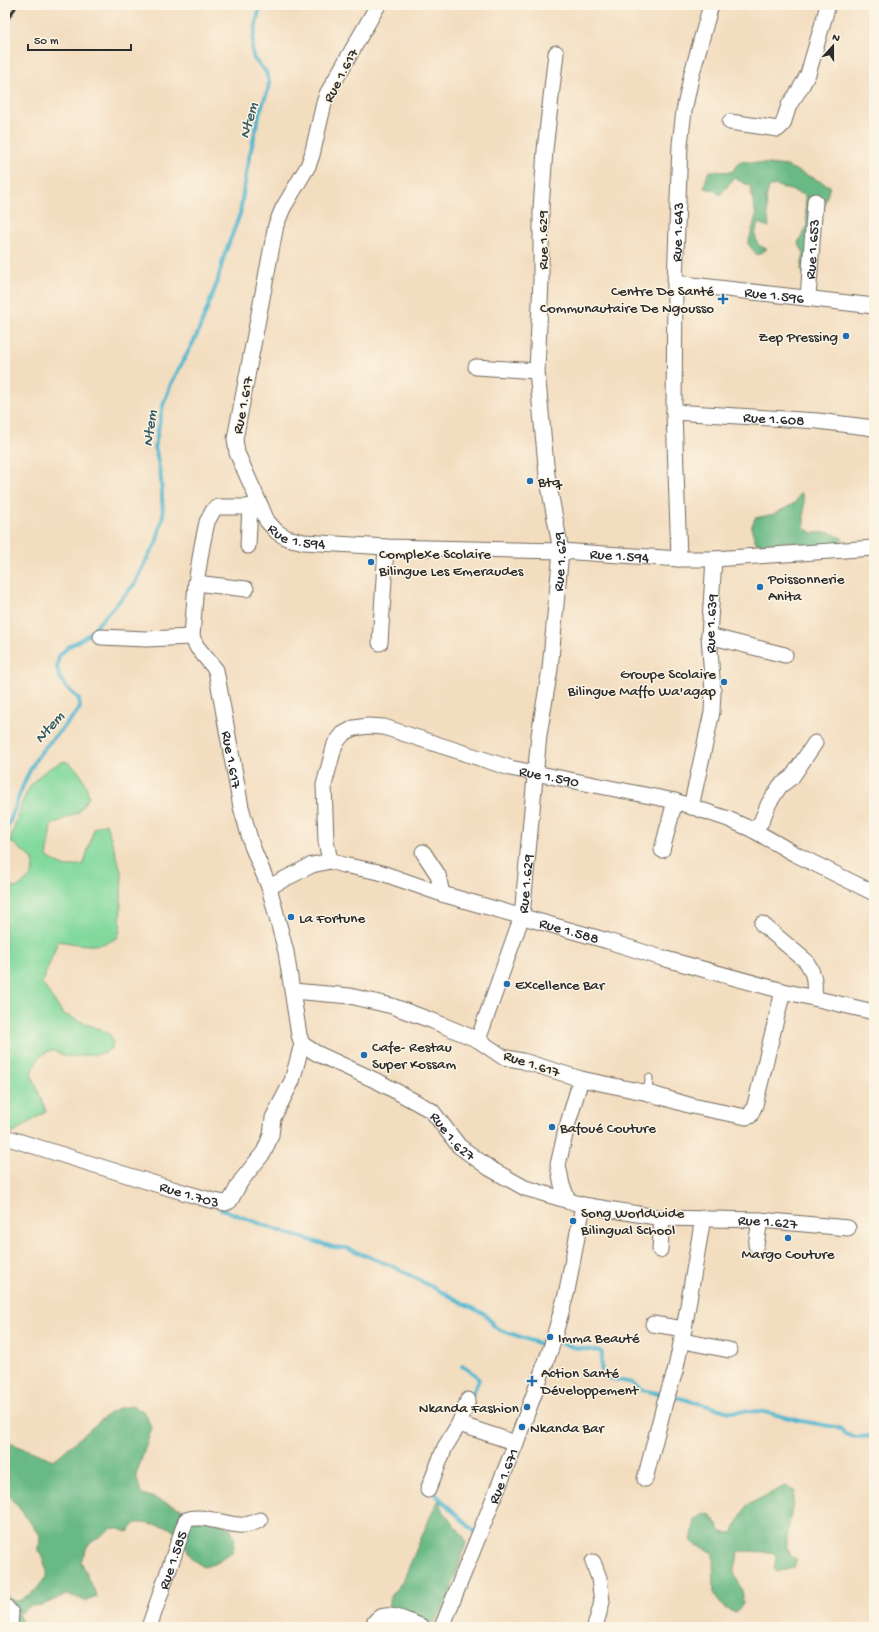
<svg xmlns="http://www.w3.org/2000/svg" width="879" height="1632" font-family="'Gochi Hand',sans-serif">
<rect width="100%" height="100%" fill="#fcf5e5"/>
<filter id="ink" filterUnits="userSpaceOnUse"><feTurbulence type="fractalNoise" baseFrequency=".025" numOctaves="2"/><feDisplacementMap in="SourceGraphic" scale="8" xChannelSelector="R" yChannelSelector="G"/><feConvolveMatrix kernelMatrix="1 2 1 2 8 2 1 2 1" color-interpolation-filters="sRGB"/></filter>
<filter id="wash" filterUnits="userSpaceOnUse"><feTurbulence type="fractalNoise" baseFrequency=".012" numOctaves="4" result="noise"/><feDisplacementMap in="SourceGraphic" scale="16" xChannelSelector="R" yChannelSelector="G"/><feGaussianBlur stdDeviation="0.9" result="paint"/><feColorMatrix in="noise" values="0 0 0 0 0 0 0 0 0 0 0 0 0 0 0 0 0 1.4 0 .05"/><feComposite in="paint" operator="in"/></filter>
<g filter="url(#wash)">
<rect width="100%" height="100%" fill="#f3ddbf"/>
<!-- green -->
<path fill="#82d99e" stroke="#568264" d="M65,761C80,768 85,781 89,796L79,812L51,825L47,857L65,867L84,864L94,828L106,823L122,874L120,930L118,937C99,950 80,944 58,941L42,983L63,1014L106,1032L111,1036L113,1043L110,1049L105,1053L68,1057L51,1050L40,1056L31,1073L46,1111L5,1139V884L16,888C30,878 34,877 33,859L10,841C22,804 24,776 65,761Z"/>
<!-- forest -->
<g fill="#69b985" stroke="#4a7258">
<path d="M740,161L787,166L830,186L804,274L801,269L804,253L798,243L807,227L805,195L775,185L769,188L766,197L769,227L758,223L755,235L758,245L767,249L757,255L748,244L756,215L750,186L734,178L720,195L714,190L704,188L708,173L710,171L732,172Z"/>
<path d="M801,492L804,499V528L812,533L829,532L843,539C829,557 811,544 794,542C780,541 770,546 756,543L751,528L755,518L774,514L795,503Z"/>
<path d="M132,1406L143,1411L152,1428L136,1475L141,1493L230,1528L235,1539L233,1551L217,1563L204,1567L193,1560L179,1535L168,1527L142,1523H136L128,1532L116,1528L110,1529L88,1545L81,1561L97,1597L86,1601L67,1594L43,1605L31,1606L18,1614L24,1627H5V1593L13,1601H19L36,1590L46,1577L47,1570L39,1550L40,1535L5,1490V1449L10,1443L54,1460L108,1414L119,1408Z"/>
<path d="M785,1486L795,1490L786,1544L790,1556L797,1559L794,1568L776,1572L774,1570L776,1557L772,1552L739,1551L734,1573L742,1590L743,1603L736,1613L724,1608L714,1595L713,1553L691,1542L695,1520L705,1513L711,1515L721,1532L732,1533L747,1505Z"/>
<path d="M439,1500L444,1512L463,1536L466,1543L449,1596L437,1620L432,1623C416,1619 404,1611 388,1607L391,1595L403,1581L433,1510Z"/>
</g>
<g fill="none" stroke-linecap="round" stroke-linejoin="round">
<!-- stream -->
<g stroke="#50b6cf" stroke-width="4">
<path d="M5,834C15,809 25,773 41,752C53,737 68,724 80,708L79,699L66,687L59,676L57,666L59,656L68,647L88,635L134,585L150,553L156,544L163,515L161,478L155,446L163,405L171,384L197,335L217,283L224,256L240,214L247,167L260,111L268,90L269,82L266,72L254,59L252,50L253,40L260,5"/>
<path d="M221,1209L277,1230L333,1247L347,1248L392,1266L486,1315L493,1325L498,1329L549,1347"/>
<path d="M556,1342L577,1348L600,1351L602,1353L601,1374L603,1377L633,1383L642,1390L680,1398L730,1412L753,1411L765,1412L801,1421L835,1427L841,1429L845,1434L855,1437L874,1436"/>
<path d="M462,1366L475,1374L479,1380L470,1399"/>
<path d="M431,1490L476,1533"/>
</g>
</g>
</g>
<g filter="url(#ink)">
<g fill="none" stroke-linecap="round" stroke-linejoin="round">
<!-- service casing -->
<g stroke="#71695f" stroke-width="9">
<path id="service" d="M648,1093L649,1078"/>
</g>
<!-- minor casing -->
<g stroke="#71695f" stroke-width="17">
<g id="minor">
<path id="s1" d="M378,5L327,94L324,103L312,155L308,166L283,208L276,225L235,439L237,453L261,507H218L214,509L207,522L202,546L196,583L192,637L197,647L216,670L241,807L252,846L269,887L286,952L299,1035L302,1044L316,1053L381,1083L432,1111L459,1146L489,1168L525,1188L583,1205L662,1218L760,1220L848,1228"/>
<path d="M730,122L778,129L783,124L789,105L800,89L808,74L828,5"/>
<path id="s2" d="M675,283L874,306"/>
<path id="s3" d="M808,298L815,201"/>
<path d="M476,367L537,371"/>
<path id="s4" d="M674,412L818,421L874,428"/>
<path id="s5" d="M261,507L267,521L277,532L287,538L304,542L386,547L561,551L679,559H714L874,548"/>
<path d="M248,546L250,506"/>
<path id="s6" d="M679,559L674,412L675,283L680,144L684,111L692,73L711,5"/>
<path d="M196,583L246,589"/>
<path d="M709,636L785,655"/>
<path d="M101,637L146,639L192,637"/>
<path d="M380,643L386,547"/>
<path id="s7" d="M691,807L712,712L713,692L709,636L714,559"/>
<path d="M753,830L761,822L769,803L780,786L792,777L815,743"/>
<path d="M662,850L675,801"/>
<path d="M423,852L438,875L442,894"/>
<path id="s8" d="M330,861L326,841L324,785L335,744L343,734L354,728L368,726L384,727L510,768L675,801L728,819L753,830L795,854L874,893"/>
<path id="s9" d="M269,887L312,865L330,861L343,865L379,872L442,894L608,941L662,958L783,991L874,1012"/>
<path d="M762,924L806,961C815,975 815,982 814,998"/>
<path d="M293,991L350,996L392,1006L433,1021L478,1040L503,1057L523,1061L581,1079L648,1093L692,1106L746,1117L750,1116L755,1105L783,991"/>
<path id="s10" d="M478,1040L522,916L539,735L550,669L561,551L547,475L537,371L541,280V209L545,150L556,53"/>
<path id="s11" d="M5,1137L159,1185L210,1200L225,1203L230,1201L241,1181L264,1152L271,1135L273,1118L292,1081L302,1044"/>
<path d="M569,1202L562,1185L558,1165L566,1130L581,1079"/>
<path d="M756,1245L760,1220"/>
<path d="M660,1250L662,1218"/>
<path d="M684,1329L703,1218"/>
<path d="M683,1341L729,1350"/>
<path d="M459,1424L516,1443"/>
<path d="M645,1479L665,1402L675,1372L684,1329L653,1324"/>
<path d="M428,1490L445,1447L459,1424L468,1400"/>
<path d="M593,1562L599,1578L602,1602L595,1627"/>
<path d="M5,1606L11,1613L10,1627"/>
<path id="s12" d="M149,1627L186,1520C203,1514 221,1524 239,1525C246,1526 253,1523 260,1520"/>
<path d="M372,1627C381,1605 407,1621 422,1627"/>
<path id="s13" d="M442,1627L516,1443L551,1348L567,1291L583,1205"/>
</g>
</g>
<!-- service -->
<use href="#service" stroke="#fff" stroke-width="7"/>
<!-- minor -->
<use href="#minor" stroke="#fff" stroke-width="15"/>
<!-- rail -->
<path stroke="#2b2b2b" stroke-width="3" d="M5,23L17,5"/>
</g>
</g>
<!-- markers -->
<g fill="#1f6fb2" stroke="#fcf5e5" stroke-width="1.5">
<path d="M721 293h4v4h4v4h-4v4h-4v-4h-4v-4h4z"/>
<circle cx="846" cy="336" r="4"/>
<circle cx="530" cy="481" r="4"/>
<circle cx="371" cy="562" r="4"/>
<circle cx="760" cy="587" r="4"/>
<circle cx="724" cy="682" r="4"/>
<circle cx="291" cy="917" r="4"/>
<circle cx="507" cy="984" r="4"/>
<circle cx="364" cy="1055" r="4"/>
<circle cx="552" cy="1127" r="4"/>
<circle cx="573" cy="1221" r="4"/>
<circle cx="788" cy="1238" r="4"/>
<circle cx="550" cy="1337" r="4"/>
<path d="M530 1375h4v4h4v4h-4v4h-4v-4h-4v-4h4z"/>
<circle cx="527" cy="1407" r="4"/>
<circle cx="522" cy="1427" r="4"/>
</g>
<g text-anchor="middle" stroke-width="3" stroke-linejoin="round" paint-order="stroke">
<!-- street labels -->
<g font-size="15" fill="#2b2b2b" stroke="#fcf5e5">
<text transform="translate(340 75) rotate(-62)" y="5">Rue 1.617</text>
<text dy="5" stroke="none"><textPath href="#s6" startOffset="327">Rue 1.643</textPath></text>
<text transform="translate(542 240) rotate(-90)" y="5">Rue 1.629</text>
<text dy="5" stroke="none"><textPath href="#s3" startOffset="49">Rue 1.653</textPath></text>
<text dy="5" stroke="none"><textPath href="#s2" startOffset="100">Rue 1.596</textPath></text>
<text transform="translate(242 405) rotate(-79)" y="5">Rue 1.617</text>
<text dy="5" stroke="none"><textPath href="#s4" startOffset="100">Rue 1.608</textPath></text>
<text dy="5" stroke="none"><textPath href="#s5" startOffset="51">Rue 1.594</textPath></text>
<text dy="5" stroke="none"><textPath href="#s5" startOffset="375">Rue 1.594</textPath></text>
<text dy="5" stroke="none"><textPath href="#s10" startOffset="488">Rue 1.629</textPath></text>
<text dy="5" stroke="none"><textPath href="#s7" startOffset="186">Rue 1.639</textPath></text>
<text dy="5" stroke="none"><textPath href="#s1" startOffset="846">Rue 1.617</textPath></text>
<text dy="5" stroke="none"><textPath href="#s8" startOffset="347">Rue 1.590</textPath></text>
<text dy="5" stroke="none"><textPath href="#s10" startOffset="164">Rue 1.629</textPath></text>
<text dy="5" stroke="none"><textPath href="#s9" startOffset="316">Rue 1.588</textPath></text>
<text transform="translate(532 1063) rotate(18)" y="5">Rue 1.617</text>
<text dy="5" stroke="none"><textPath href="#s1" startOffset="1319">Rue 1.627</textPath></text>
<text dy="5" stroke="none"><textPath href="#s11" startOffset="193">Rue 1.703</textPath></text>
<text dy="5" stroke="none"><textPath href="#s1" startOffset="1655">Rue 1.627</textPath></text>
<text dy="5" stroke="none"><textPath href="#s13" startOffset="163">Rue 1.671</textPath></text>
<text dy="5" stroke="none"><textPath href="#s12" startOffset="71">Rue 1.585</textPath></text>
</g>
<!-- poi labels -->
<g font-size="15" fill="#2b2b2b" stroke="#fcf5e5" text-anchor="start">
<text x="714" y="295" text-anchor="end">Centre De Santé<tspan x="714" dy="17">Communautaire De Ngousso</tspan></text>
<text x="838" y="341" text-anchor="end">Zep Pressing</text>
<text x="538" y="486">Btq</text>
<text x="379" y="558">Complexe Scolaire<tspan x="379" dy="17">Bilingue Les Emeraudes</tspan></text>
<text x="768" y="583">Poissonnerie<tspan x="768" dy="17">Anita</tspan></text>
<text x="716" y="678" text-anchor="end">Groupe Scolaire<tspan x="716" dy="17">Bilingue Maffo Wa'agap</tspan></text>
<text x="299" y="922">La Fortune</text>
<text x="515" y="989">Excellence Bar</text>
<text x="372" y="1051">Cafe- Restau<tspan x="372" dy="17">Super Kossam</tspan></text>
<text x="560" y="1132">Bafoué Couture</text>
<text x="581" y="1217">Song Worldwide<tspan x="581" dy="17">Bilingual School</tspan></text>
<text x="788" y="1258" text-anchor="middle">Margo Couture</text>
<text x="558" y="1342">Imma Beauté</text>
<text x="541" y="1377">Action Santé<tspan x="541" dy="17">Développement</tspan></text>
<text x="519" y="1412" text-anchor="end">Nkanda Fashion</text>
<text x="530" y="1432">Nkanda Bar</text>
</g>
<!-- water labels -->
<g font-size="16" font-style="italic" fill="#385c64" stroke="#fcf5e5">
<text transform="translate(247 120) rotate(-75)" y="6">Ntem</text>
<text transform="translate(148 428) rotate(-83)" y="6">Ntem</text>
<text transform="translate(48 726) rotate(-49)" y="6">Ntem</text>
</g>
</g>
<!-- margin -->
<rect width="879" height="1632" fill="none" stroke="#fcf5e5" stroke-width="20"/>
<!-- north arrow -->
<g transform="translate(833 46) rotate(21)" stroke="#fcf5e5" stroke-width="3" paint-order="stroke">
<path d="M0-3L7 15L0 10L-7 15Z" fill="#2b2b2b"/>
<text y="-6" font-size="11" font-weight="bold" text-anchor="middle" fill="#2b2b2b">N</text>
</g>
<!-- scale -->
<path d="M28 44v6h103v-6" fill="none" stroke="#2b2b2b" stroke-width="2"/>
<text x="34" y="44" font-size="12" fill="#2b2b2b" stroke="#fcf5e5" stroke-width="3" paint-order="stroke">50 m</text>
</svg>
